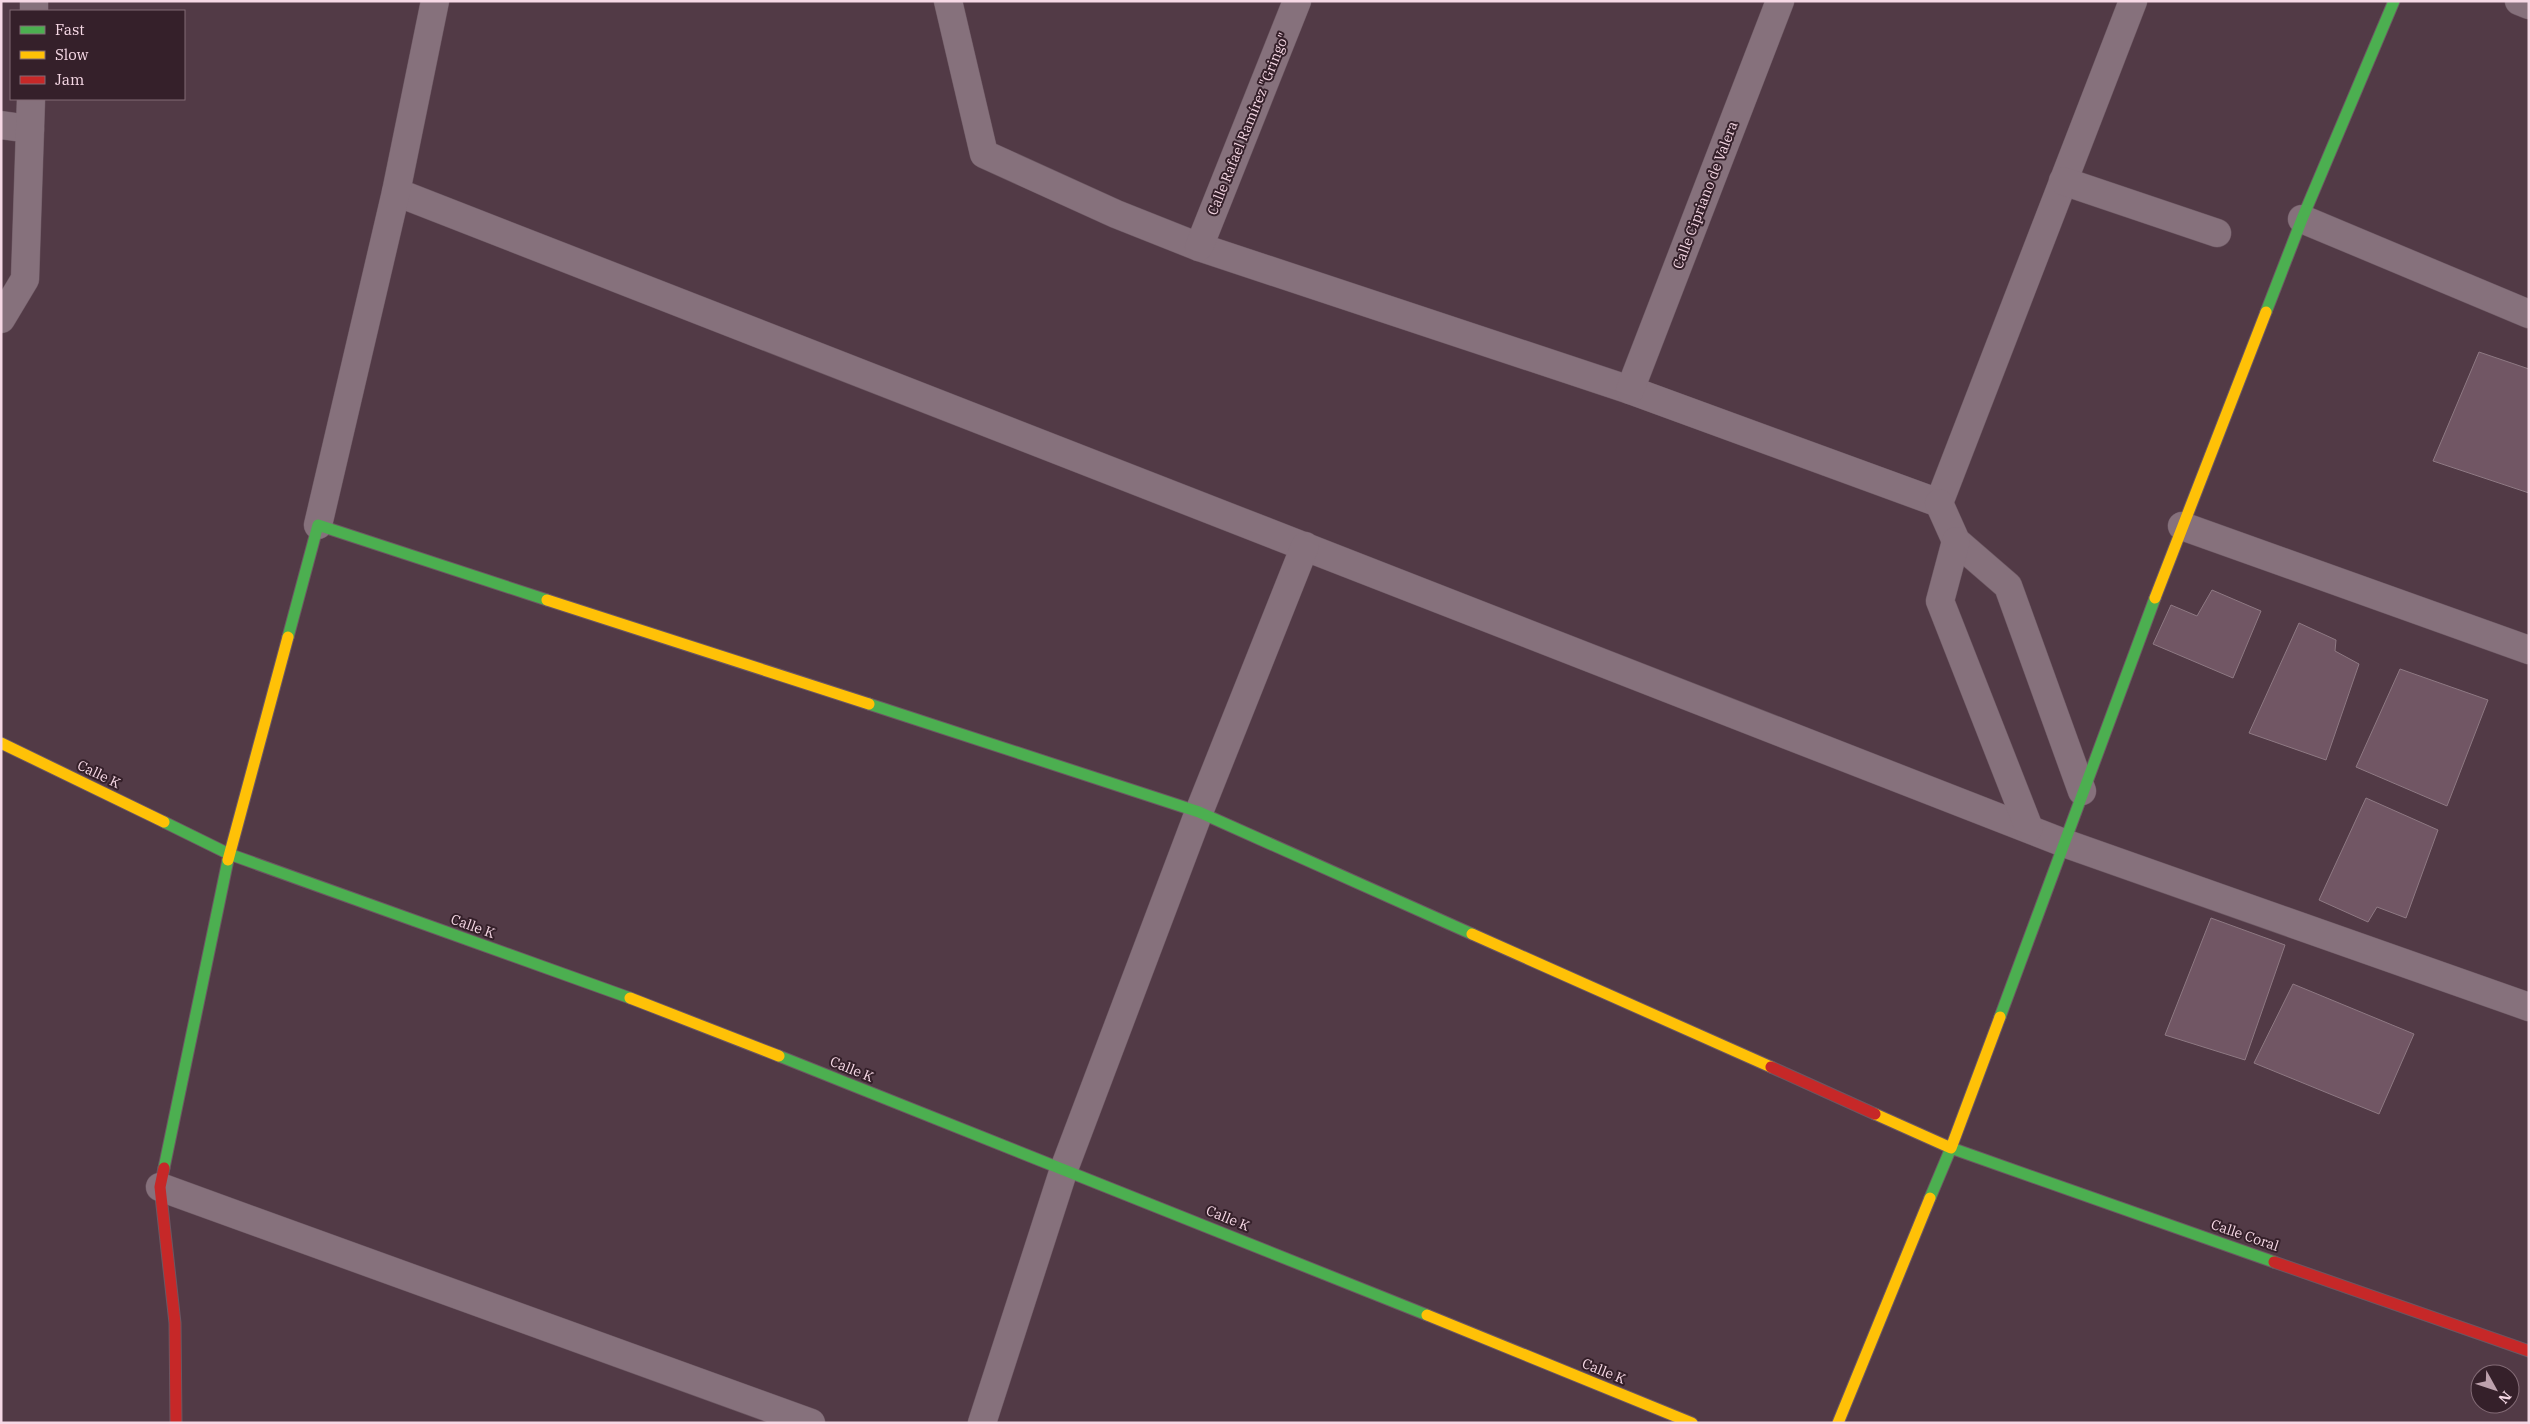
<svg xmlns="http://www.w3.org/2000/svg" width="2530" height="1424" font-family="'IBM Plex Serif',serif">
<rect width="100%" height="100%" fill="#523a46"/>
<!-- building -->
<g fill="#715664" stroke="#8e7983">
<path d="M2479,352L2529,369V493L2433,461Z"/>
<path d="M2212,590L2261,611L2233,678L2153,644L2171,605L2197,616Z"/>
<path d="M2299,623L2336,640L2335,651L2359,664L2326,760L2249,733Z"/>
<path d="M2400,669L2488,700L2447,806L2356,767Z"/>
<path d="M2366,798L2438,830L2406,918L2377,907L2368,922L2319,900Z"/>
<path d="M2211,918L2285,945L2245,1060L2165,1035Z"/>
<path d="M2293,984L2414,1034L2379,1114L2254,1063Z"/>
</g>
<g fill="none" stroke-linecap="round" stroke-linejoin="round">
<!-- street casing -->
<g stroke="#6c5762" stroke-width="29">
<g id="street">
<path d="M948,1L984,154L1116,214L1199,247L1630,390L1939,503L2133,1"/>
<path d="M2519,1L2529,5"/>
<path d="M34,11V1"/>
<path d="M1,125L30,129"/>
<path d="M2063,181L2217,233"/>
<path d="M396,192L2064,843L2529,1007"/>
<path d="M2302,219L2529,314"/>
<path d="M1199,247L1297,1"/>
<path d="M1,319L25,279L31,99"/>
<path d="M1630,390L1780,1"/>
<path d="M1939,503L1956,541L2008,586L2082,791"/>
<path d="M318,525L396,192L435,1"/>
<path d="M2182,526L2529,650"/>
<path d="M1956,541L1940,601L2029,828"/>
<path d="M160,1187L811,1423"/>
<path d="M982,1423L1064,1169L1199,812L1305,546"/>
</g>
</g>
<!-- fast casing -->
<g stroke="#6c5762" stroke-width="13">
<g id="fast">
<path d="M2266,312L2302,219L2394,1"/>
<path d="M288,637L318,525L547,600"/>
<path d="M869,704L1199,812L1472,934"/>
<path d="M164,822L229,854L630,998"/>
<path d="M2000,1017L2155,598"/>
<path d="M779,1056L1427,1315"/>
<path d="M164,1168L228,860"/>
<path d="M1930,1198L1951,1148L2274,1262"/>
</g>
</g>
<!-- slow casing -->
<g stroke="#6c5762" stroke-width="13">
<g id="slow">
<path d="M2155,598L2266,312"/>
<path d="M547,600L869,704"/>
<path d="M1,743L164,822"/>
<path d="M228,860L288,637"/>
<path d="M1472,934L1771,1067"/>
<path d="M630,998L779,1056"/>
<path d="M1875,1114L1951,1148L2000,1017"/>
<path d="M1427,1315L1692,1423"/>
<path d="M1838,1423L1930,1198"/>
</g>
</g>
<!-- jam casing -->
<g stroke="#6c5762" stroke-width="13">
<g id="jam">
<path d="M1771,1067L1875,1114"/>
<path d="M164,1168L160,1187L175,1323L176,1423"/>
<path d="M2274,1262L2529,1351"/>
</g>
</g>
<!-- street -->
<use href="#street" stroke="#86717c" stroke-width="28"/>
<!-- fast -->
<use href="#fast" stroke="#4caf50" stroke-width="11"/>
<!-- slow -->
<use href="#slow" stroke="#ffc107" stroke-width="11"/>
<!-- jam -->
<use href="#jam" stroke="#c62828" stroke-width="11"/>
</g>
<g text-anchor="middle" stroke-width="4" stroke-linejoin="round" paint-order="stroke">
<!-- street labels -->
<g font-size="14" fill="#f6d8e5" stroke="#35202a">
<text transform="translate(1248 124) rotate(-68)" y="5">Calle Rafael Ramírez "Gringo"</text>
<text transform="translate(1705 195) rotate(-69)" y="5">Calle Cipriano de Valera</text>
<text transform="translate(99 774) rotate(26)" y="5">Calle K</text>
<text transform="translate(473 926) rotate(20)" y="5">Calle K</text>
<text transform="translate(852 1069) rotate(22)" y="5">Calle K</text>
<text transform="translate(1228 1218) rotate(22)" y="5">Calle K</text>
<text transform="translate(2245 1235) rotate(19)" y="5">Calle Coral</text>
<text transform="translate(1604 1371) rotate(22)" y="5">Calle K</text>
</g>
</g>
<!-- border -->
<rect width="2530" height="1424" fill="none" stroke="#f6d8e5" stroke-width="5"/>
<!-- legend -->
<rect x="10" y="10" width="175" height="90" fill="#35202a" stroke="#826a75"/>
<rect x="20" y="26" width="25" height="8" fill="#4caf50" stroke="#826a75"/>
<text x="55" y="35" font-size="15" fill="#f6d8e5">Fast</text>
<rect x="20" y="51" width="25" height="8" fill="#ffc107" stroke="#826a75"/>
<text x="55" y="60" font-size="15" fill="#f6d8e5">Slow</text>
<rect x="20" y="76" width="25" height="8" fill="#c62828" stroke="#826a75"/>
<text x="55" y="85" font-size="15" fill="#f6d8e5">Jam</text>
<!-- north arrow -->
<g transform="translate(2495 1389) rotate(130)"><circle r="24" fill="#35202a" stroke="#826a75"/>
<path d="M0-4L9 19L0 12L-9 19Z" fill="#bda1ad"/>
<text y="-8" font-size="14" font-weight="bold" text-anchor="middle" fill="#f6d8e5">N</text>
</g>
</svg>
